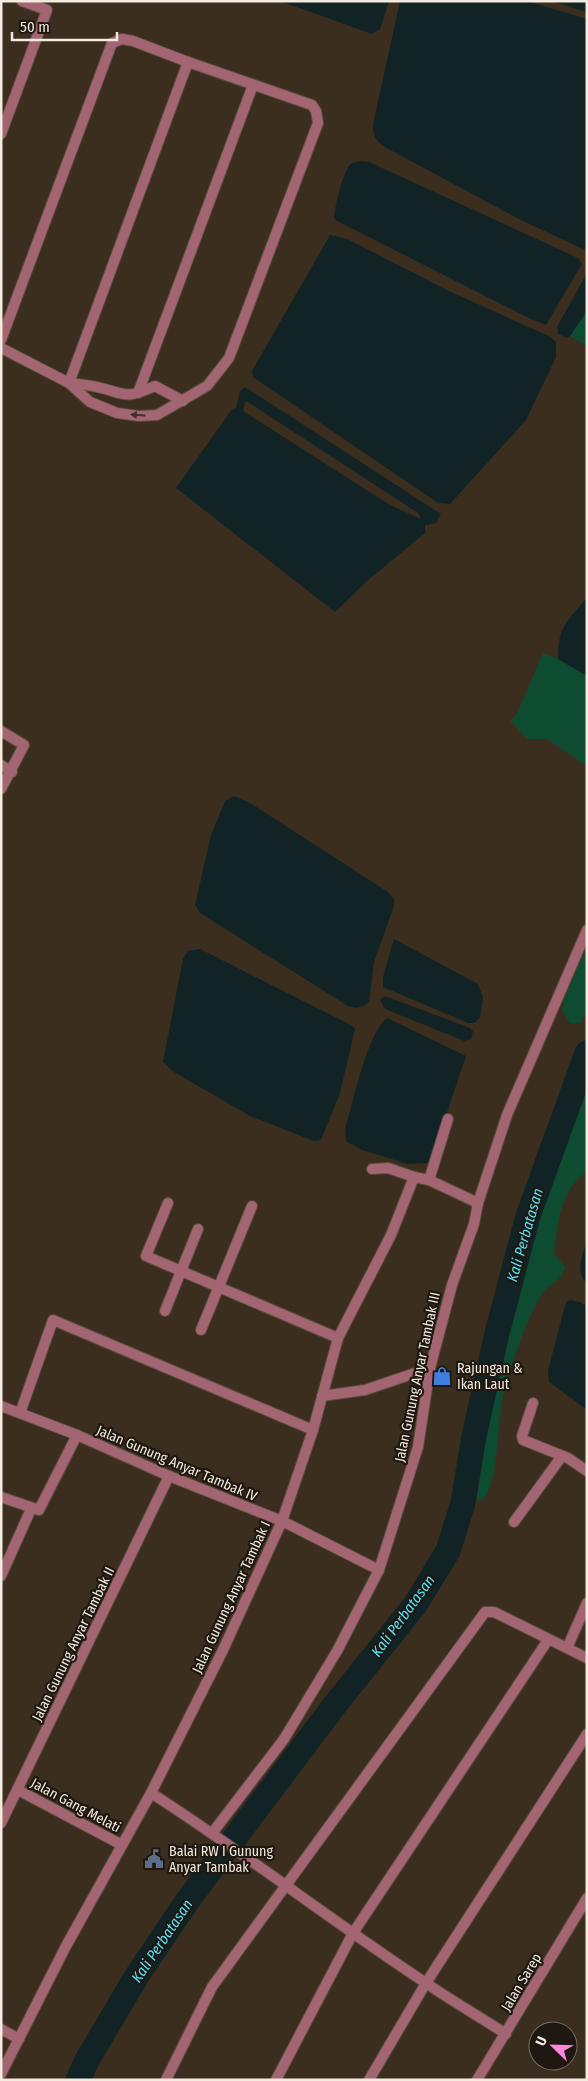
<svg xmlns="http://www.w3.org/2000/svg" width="588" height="2081" font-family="'Fira Sans Condensed',sans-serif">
<rect width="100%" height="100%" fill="#3c2e1e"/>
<!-- green -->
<g fill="#0e4c32">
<path d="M587,311V346L570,336Z"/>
<path d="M543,653L558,659L587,676V766L547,739H527L510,721L517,714Z"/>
<path d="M587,947V1010L580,1023H570L562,1010L564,999Z"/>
<path d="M587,1069V1172C561,1187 557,1225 554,1253L565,1267C562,1281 548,1284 541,1295C524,1325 512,1363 503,1396C497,1422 499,1482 483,1500L478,1501L471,1495L470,1484L479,1457L485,1404L520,1273L524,1244L538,1219L546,1187L568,1129Z"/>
</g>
<!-- water -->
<g fill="#122326" fill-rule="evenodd">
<path d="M280,1H389L380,29L372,34Z"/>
<path d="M400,1H527L587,19V251L519,219L383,146C371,136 372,129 375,115Z"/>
<path d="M551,1H587V12Z"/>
<path d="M359,161L369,162L578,258L582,264L546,325L531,319L337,221L334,218C336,200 341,179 350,164Z"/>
<path d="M330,235L347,239L453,293L549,336L556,342V357L526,420L450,504L438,503L253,377L252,371Z"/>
<path d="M587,273V311L570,336L567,338L558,334L557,327Z"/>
<path d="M245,387L441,514L436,523L425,525V533L367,581L335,612L176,488L232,409L236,408L240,391ZM245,402H248L418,513L421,519L390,505L243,411Z"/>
<path d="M587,598V676L558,659C558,626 567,621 587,598Z"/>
<path d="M234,796L250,803L388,892L394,899V906L374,962L369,1002C362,1008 357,1009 348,1006L200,913L195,905L211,835L225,801Z"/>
<path d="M394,939L478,984L483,997L480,1018L474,1023H468L383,987V977Z"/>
<path d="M200,949L351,1025L355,1029L340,1093L321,1140L314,1141L250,1116L174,1072L163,1062L183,959L188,951Z"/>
<path d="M385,996L470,1028L473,1031L471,1039L464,1041L385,1009L380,1000Z"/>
<path d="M387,1018L466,1056L430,1163L408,1164L362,1150L346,1141L345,1130C352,1106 368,1031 387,1018Z"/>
<path d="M587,1240V1284C574,1271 583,1255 587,1240Z"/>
<path d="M571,1300L580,1302L587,1306V1410L549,1382L548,1370L565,1306L567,1301Z"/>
</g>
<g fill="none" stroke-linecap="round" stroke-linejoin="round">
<!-- river -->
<path stroke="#122326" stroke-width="25" d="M78,2080L87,2060L138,1974L188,1900L334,1706L415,1605L448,1551L463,1503L474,1436L497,1333L528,1216L587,1053"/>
<!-- street casing -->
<g stroke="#594c3d" stroke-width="12">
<g id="street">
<path d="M1,134L47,10L22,1"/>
<path d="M1,340L112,43L122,39L133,41L188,62L312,105L316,111L318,123L229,358L207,386L157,415L139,416L117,413L90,402L69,383L1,348"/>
<path d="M69,383L188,62"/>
<path d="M69,383C79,384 88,385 97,387C127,394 124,400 155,386L183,401"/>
<path d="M138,393L253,85"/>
<path d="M1,731L24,745L1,789"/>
<path d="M1,765L12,772"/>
<path d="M372,1169L388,1168L414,1177"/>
<path d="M429,1180L448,1119"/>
<path d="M168,1203L146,1256L338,1338"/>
<path d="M165,1311L198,1229"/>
<path d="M201,1330L252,1206"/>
<path d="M322,1396L365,1390L430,1368"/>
<path d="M533,1403L522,1436L523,1440L568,1458L587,1471"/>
<path d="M1,1406L77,1435"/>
<path d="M20,1413L53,1320L313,1430"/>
<path d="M1,1497L39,1510L77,1435L169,1476L282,1521L379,1570"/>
<path d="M514,1522L562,1456"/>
<path d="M1,1576L31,1509"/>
<path d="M567,1648L587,1603"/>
<path d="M18,1790L122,1845"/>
<path d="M151,1793C245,1853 333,1922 426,1983C452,2001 480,2017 506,2034"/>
<path d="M1,1823L169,1476"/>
<path d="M213,1832L284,1739L337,1651L379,1570L418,1447L430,1368L452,1285L474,1224L478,1203L507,1115L587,930"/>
<path d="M1,2029L19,2039"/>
<path d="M1,2074L65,1948L151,1793L223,1650L282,1521L313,1430L338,1338L391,1235L414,1177L429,1180L478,1203"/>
<path d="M166,2080L212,1987L485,1612H494L587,1658"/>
<path d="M276,2080L353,1933L548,1640"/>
<path d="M369,2080L426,1983L587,1734"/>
<path d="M477,2080L587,1898"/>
</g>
</g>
<!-- street -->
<use href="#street" stroke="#a36571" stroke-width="10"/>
</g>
<!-- one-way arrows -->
<defs><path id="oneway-solid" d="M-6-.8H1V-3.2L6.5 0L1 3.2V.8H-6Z" transform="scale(1.25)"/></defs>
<use fill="#462f2d" href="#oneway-solid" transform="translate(138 415) rotate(-177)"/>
<!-- icons -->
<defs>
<g id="shop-bare" transform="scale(1.5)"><path d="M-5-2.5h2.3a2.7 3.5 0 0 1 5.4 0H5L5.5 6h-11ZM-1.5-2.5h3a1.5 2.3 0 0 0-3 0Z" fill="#3f7fe0" stroke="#1e1810" stroke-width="2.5" paint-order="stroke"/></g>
<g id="civic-bare" transform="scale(1.5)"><path d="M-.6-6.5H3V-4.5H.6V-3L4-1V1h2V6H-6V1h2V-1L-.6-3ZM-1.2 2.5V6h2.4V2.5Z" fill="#5c6f8a" stroke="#1e1810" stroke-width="2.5" paint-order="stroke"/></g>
</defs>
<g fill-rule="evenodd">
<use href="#shop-bare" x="442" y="1376"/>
<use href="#civic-bare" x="154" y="1859"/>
</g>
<g text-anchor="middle" stroke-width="4.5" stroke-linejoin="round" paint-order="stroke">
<!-- poi labels -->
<g font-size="14" fill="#f3eae0" stroke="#1e1810" text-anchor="start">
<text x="457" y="1373">Rajungan &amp;<tspan x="457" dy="16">Ikan Laut</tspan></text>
<text x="169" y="1856">Balai RW I Gunung<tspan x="169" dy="16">Anyar Tambak</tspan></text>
</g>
<!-- street labels -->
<g font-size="14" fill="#f3eae0" stroke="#1e1810">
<text transform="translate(417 1377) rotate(-78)" y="5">Jalan Gunung Anyar Tambak III</text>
<text transform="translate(177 1463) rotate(23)" y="5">Jalan Gunung Anyar Tambak IV</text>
<text transform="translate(231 1597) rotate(-65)" y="5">Jalan Gunung Anyar Tambak I</text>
<text transform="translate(73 1644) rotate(-64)" y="5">Jalan Gunung Anyar Tambak II</text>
<text transform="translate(76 1805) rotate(28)" y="5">Jalan Gang Melati</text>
<text transform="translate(521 1982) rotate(-59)" y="5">Jalan Sarep</text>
</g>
<!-- water labels -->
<g font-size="15" font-style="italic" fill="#5adff8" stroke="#1e1810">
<text transform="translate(525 1235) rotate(-74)" y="5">Kali Perbatasan</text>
<text transform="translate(403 1616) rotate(-54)" y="5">Kali Perbatasan</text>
<text transform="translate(162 1941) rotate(-56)" y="5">Kali Perbatasan</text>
</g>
</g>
<!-- border -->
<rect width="588" height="2081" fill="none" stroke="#f3eae0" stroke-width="5"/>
<!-- north arrow -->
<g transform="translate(553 2046) rotate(293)"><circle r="24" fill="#1e1810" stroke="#736c63"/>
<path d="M0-4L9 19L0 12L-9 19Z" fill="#ff85de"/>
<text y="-8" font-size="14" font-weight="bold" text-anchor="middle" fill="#f3eae0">U</text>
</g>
<!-- scale -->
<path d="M12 32v8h105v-8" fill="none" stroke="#f3eae0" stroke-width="2.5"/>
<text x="20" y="32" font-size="15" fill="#f3eae0" stroke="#1e1810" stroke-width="4" paint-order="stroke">50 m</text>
</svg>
